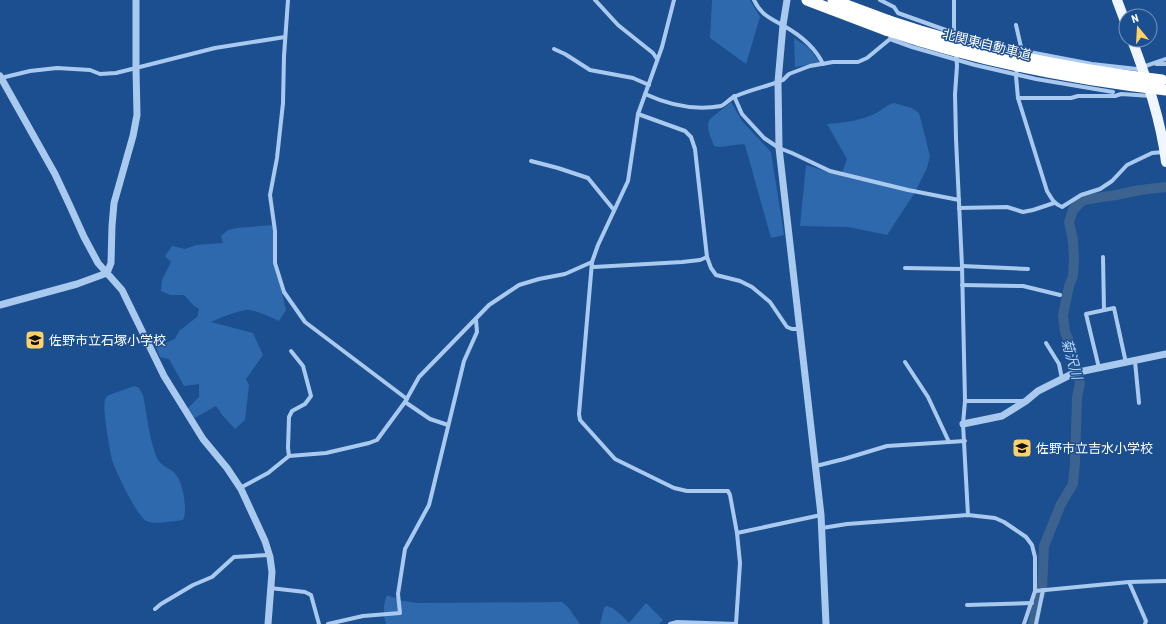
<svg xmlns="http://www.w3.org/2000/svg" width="1166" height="624" font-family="'Roboto Condensed','Noto Sans JP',sans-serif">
<rect width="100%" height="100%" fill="#1b4f8f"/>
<!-- green -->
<g fill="#2e69ad">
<path d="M712,0H750L760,17L746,64L710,38Z"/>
<path d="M794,38L809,48L820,63L795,67Z"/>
<path d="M731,102L742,121L771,152L784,235L771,238L745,145L743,144L720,147L714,146C711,137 705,127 710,119Z"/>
<path d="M894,103L912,108L919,113L930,156L927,168L914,194L887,235L848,227L800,226L806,165L835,174L839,175L842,173L847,159L827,124C842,123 858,121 872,115C880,112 885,105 894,103Z"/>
<path d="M274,225L275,263L286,310L279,321C270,317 260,312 250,310C241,309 220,318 211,322L253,333L263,355L246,379L249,385L245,420L235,429L223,416L216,406L191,420L185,411L199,397V384L184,386L169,359L160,357L156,347L175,339L179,331L197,317L199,309L194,306L184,295H170L161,291L162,280L171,262L165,256L172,246L185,249L196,245L223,243L221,236L228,230L237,228Z"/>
<path d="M134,386L139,388L143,395C147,415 149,439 157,458C161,467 172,468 177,476C183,484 188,512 183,520C174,521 154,525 146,521C136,514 116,472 112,460C110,450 102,408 105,400C106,397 106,397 109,395Z"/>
<path d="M387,595L403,601L418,603L562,602L568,607L580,624H386C383,614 383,604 387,595Z"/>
<path d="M646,603L663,620L659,624H600L604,608L606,606C615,607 623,617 629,623Z"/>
</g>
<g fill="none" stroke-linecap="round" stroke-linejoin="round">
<!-- river -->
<path stroke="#3c6290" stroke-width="10" d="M1033,624L1038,600L1042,589L1044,546L1061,504L1073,484L1075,463L1077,398L1080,383L1072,348L1065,332L1063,315L1069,286L1073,276L1074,258L1073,240L1069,222L1073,210L1083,200L1116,195L1140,190L1166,187"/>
<!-- minor -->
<g stroke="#a9c9ee" stroke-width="4">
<path d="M288,0L284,56L283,103L277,158L270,195L275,231V263L284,292L305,322L407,399"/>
<path d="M595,0L618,25L653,53L657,59"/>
<path d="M674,0L662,47L638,114L628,181L598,245L592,262L579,414L580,420L615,459L674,488L687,491H728L730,495L737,533L740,563L736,624"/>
<path d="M754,0C761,15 770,18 784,26C800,35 815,47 823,64"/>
<path d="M880,0L894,7L898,13L954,33L1019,50L1092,64L1137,69L1166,59"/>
<path d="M954,0V39"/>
<path d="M1016,25L1021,47L1019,56"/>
<path d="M890,39L912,47L975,65L1036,79L1113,92"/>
<path d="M554,49L565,54L590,70L633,78L649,85"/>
<path d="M956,52L957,66L955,94L956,139L962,266L965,401L963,424L968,515"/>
<path d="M1156,64H1166"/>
<path d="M1017,66L1016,76L1018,98L1047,191C1052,199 1054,204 1062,207L1081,195L1100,189L1112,181L1127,165L1152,153L1164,152"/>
<path d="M1,78L30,71L57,68L90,70L100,74L116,73L215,48L285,37"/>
<path d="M645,94C669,105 694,111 721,106C726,104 730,98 736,96C750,90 764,87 778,82L783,80L789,74L810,66L833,62H858L867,58L890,39L892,32"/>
<path d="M734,96L742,114L764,138L779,148L792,153L830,171L908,190L959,200"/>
<path d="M1018,98H1071L1078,96H1115L1121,94L1151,96"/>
<path d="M638,114L685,131L691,137L695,149L707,257L711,268L716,275L740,281L752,287L770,302L787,327L792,329H799"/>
<path d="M531,161L558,168L588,178L614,210"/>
<path d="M959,208L1007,207L1023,212L1033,210L1054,203"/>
<path d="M1103,257L1104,310"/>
<path d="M592,266L594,267L682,262L700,260L707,257"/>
<path d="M962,266L1028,269"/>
<path d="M905,268L962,269"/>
<path d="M962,285L1023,286L1060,295"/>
<path d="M1046,343L1059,364L1062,379"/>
<path d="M1135,361L1139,403"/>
<path d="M905,362L928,397L949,442"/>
<path d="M1099,368L1086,314L1114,308L1126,363"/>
<path d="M965,401H1025"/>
<path d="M405,402L430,419L448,425"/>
<path d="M289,456L288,448L289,417L292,411L305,404L311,396L303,366L291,351"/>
<path d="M816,466L844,459L887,446L965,441"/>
<path d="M240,488L268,473L289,456L326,453L369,443L377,440L405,402L419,377L489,305L519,285L539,279L565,274L592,262"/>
<path d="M822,528L847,524L968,515L995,518L1004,522L1026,537L1032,545L1035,557V591L1024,624"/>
<path d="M737,533L821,515"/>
<path d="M1129,582L1146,621L1145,624"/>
<path d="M270,588L305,592L311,595L319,624"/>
<path d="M1035,591L1129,582L1166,581"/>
<path d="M967,605L1032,603"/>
<path d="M155,609L161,604L193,585L212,577L234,557L269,555"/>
<path d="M328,624L363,616L400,613L398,594L405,549L429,505L464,361L477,332L476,320"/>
<path d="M670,624L677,622L736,624"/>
<path d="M1036,624L1043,590"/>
</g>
<!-- tertiary -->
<g stroke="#a9c9ee" stroke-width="7">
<path d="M787,0L783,25L778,82L779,148L821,515L826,624"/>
<path d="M0,76L55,174L70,206L84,237L98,263L122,290L164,376L203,439L227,468L241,489L265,541L270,557L272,572L268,624"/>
<path d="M0,305L77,284L107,273L111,263L112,226L114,203L133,136L137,115L136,68V0"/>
<path d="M963,424L1002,416L1026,401L1038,391L1074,373L1166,354"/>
</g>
<!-- primary -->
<g stroke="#f0f6ff" stroke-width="10">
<path d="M1117,0L1126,24"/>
<path d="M1132,40C1147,80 1161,120 1166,162"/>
</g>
<!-- motorway -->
<g stroke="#fff" stroke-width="11">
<path d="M807,0L886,30"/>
<path d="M833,0L889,21"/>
</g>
<!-- motorway-bridge -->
<g stroke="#fff" stroke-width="11">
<path d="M889,21C978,51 1069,69 1162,80"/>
<path d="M886,30C977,61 1071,79 1166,90"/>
</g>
</g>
<!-- icons -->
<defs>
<g id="school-square" transform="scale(1)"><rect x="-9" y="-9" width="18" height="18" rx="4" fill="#ffd166" stroke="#1b4f8f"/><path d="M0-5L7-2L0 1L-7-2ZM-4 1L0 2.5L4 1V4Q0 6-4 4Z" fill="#111"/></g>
</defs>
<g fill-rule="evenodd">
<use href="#school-square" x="35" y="340"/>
<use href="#school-square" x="1022" y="448"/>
</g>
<g text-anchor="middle" stroke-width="3" stroke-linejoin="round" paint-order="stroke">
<!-- street labels -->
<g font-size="13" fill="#fff" stroke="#1b4f8f">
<text transform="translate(987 44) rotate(14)" y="5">北関東自動車道</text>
</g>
<!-- poi labels -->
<g font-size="13" fill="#fff" stroke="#1b4f8f" text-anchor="start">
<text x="49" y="345">佐野市立石塚小学校</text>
<text x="1036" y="453">佐野市立吉水小学校</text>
</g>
<!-- water labels -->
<g font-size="14" font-style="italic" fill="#b5d3f5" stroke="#1b4f8f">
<text transform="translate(1072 359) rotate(74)" y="5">菊沢川</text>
</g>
</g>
<!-- north arrow -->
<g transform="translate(1138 28) rotate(342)"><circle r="19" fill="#1b4f8f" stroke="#7695bc"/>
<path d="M0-3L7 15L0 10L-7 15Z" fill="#ffd166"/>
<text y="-6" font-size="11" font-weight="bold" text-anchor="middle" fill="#ffffff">N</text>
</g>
</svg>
